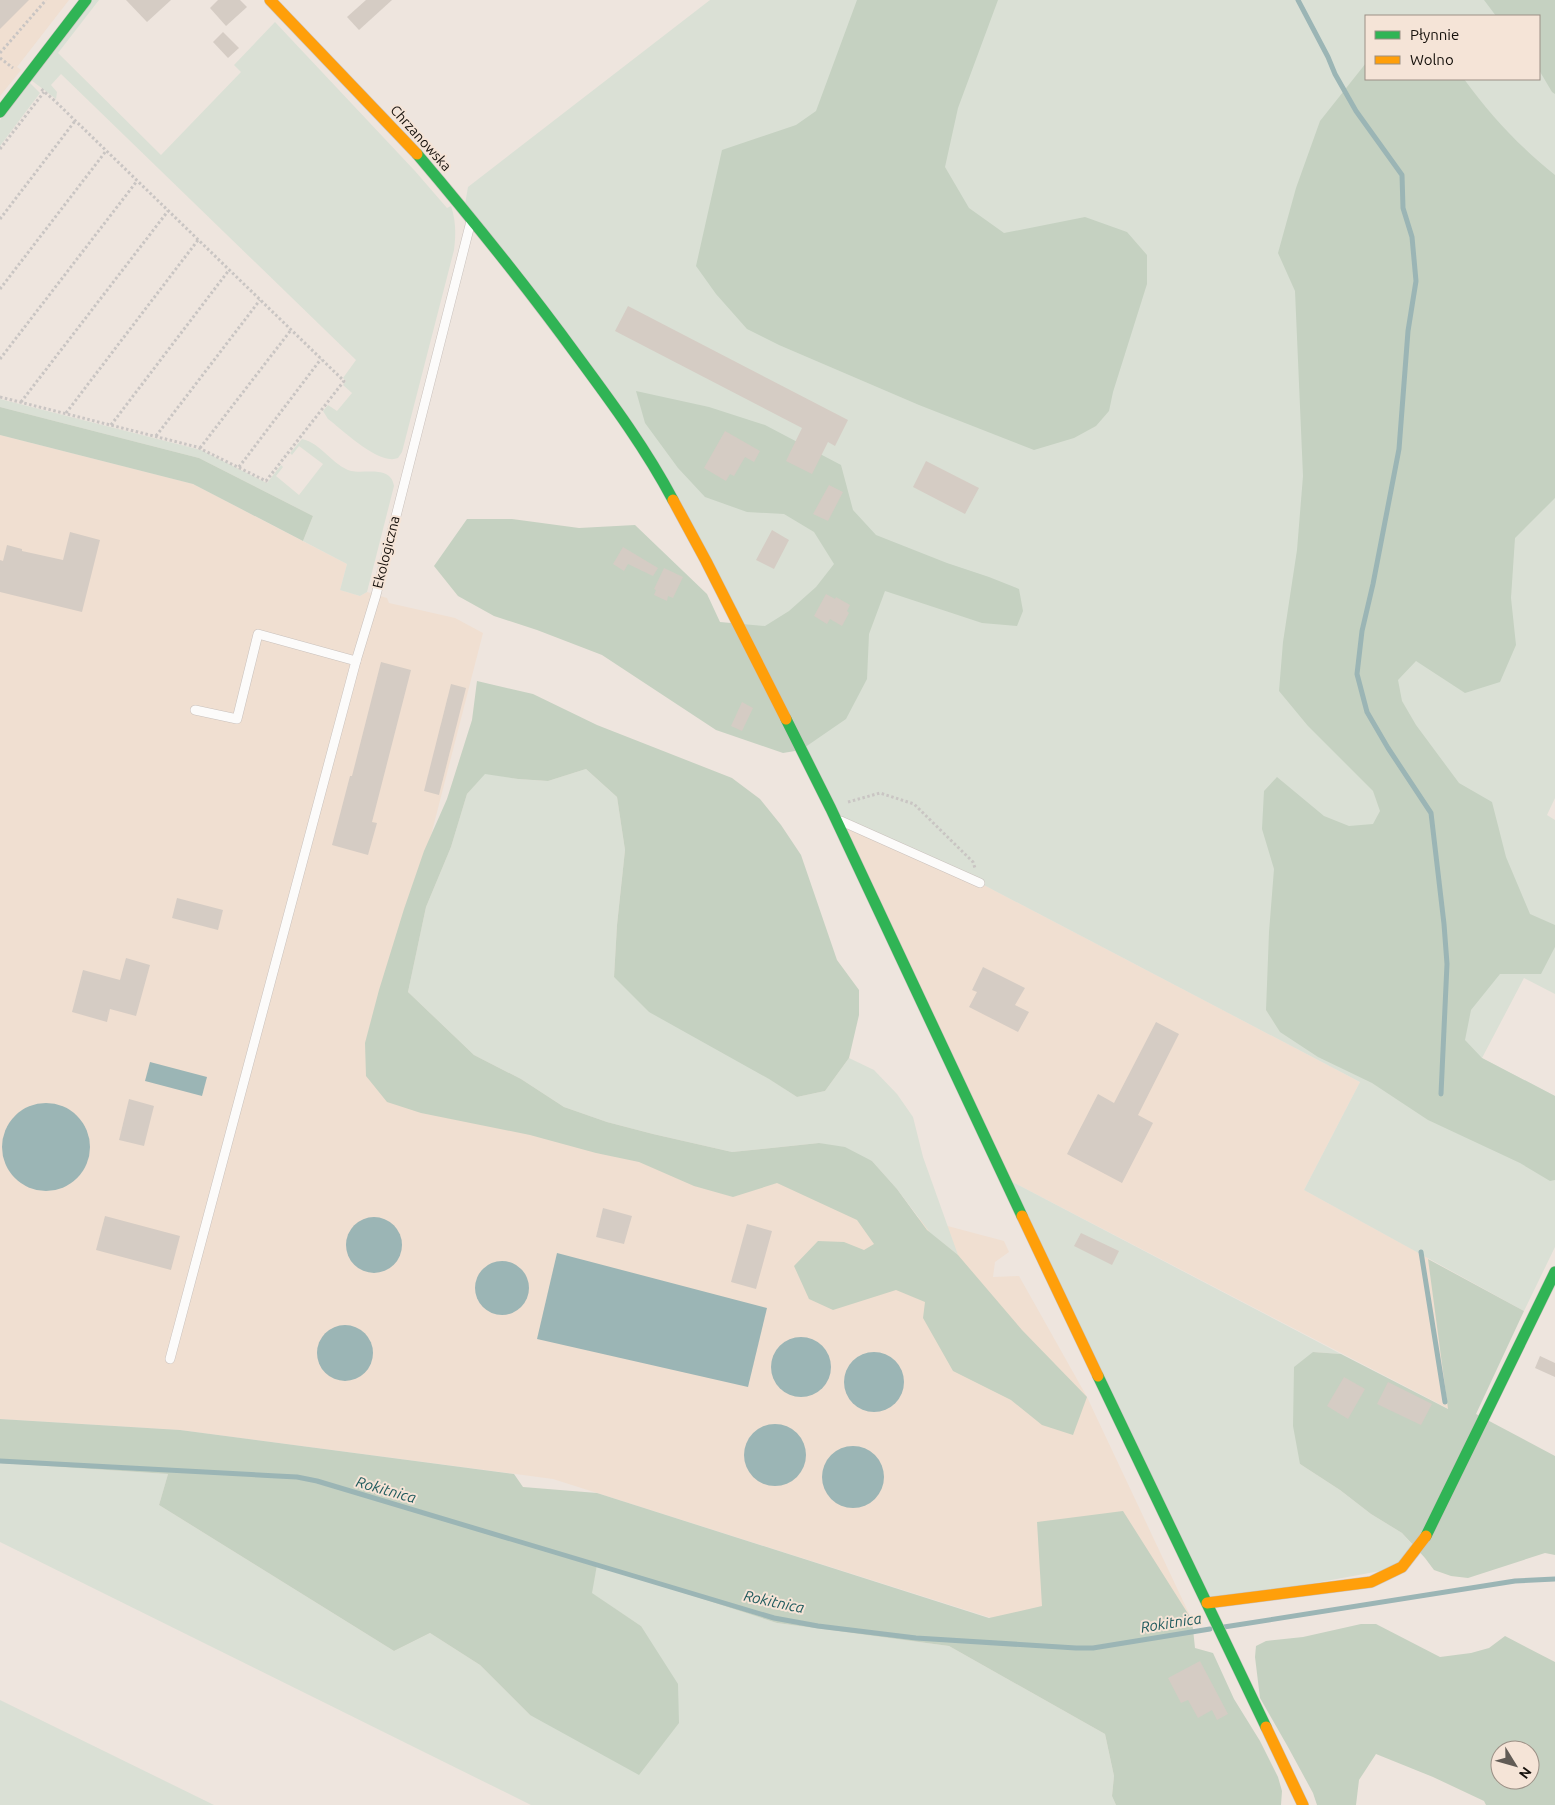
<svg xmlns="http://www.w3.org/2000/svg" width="1555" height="1805" font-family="Ubuntu,sans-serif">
<rect width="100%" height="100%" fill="#eee5de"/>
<!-- built -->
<g fill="#f0dfd1">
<path d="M0,0H69L17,67L21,70L0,96Z"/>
<path d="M0,435L193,484L347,564L340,590L360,596L367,592L387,598L389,603L455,618L483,633L370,1073L1004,1241L1009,1252L995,1262L993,1277L1019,1276L1087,1397L1192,1620L1057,1639L553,1479L180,1430L0,1419Z"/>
<path d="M835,818L980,883L1360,1082L1304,1190L1428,1258L1449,1409L1003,1177Z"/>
</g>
<!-- green -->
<g fill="#dae0d5" fill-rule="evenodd">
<path d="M92,0H99L58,53L161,155L241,72L234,65L275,22L415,171L447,208L451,206C456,221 456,234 454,250L402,452L398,458C379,466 343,430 328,419L323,411L328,405L337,411L352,393L343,385L346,381L343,378L356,360L61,74L51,85L57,92L56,99L31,80Z"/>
<path d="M710,0H1555V798L1547,815L1555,820V994L1524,978L1482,1058L1555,1096V1247L1524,1311L1304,1190L1360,1082L980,883L835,818L665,485L464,210L468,187ZM1366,16H1539V79H1366Z"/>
<path d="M29,82L40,93L0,146V120Z"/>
<path d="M0,399L201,450L267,483L281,465L283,467L276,476L299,495L323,464L299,446L292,455L290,453L302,439C321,443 332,465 351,471C365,474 391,465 394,486L367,592L360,596L340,590L347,564L303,541L313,516L199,458L0,407Z"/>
<path d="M586,769L617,797L625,850L617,925L614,977L797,1097L825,1091L849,1058L874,1070L897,1094L913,1117L923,1157L958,1255L931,1234L897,1189L872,1161L819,1143L732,1152L653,1134L607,1122L564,1107L521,1079L474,1055L408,992L426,907L451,847L467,794L485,773L518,779L548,781Z"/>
<path d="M1003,1177L1341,1354L1313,1352L1300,1464L1340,1490L1371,1514L1402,1533L1416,1549L1402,1567L1207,1603Z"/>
<path d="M0,1463L168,1474L159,1505L394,1651L430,1633L480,1665L530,1715L641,1626L591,1593L597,1565L777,1623L949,1646L1105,1734L1114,1776L1112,1796L1116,1805H531L0,1542Z"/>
<path d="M0,1700L214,1805H0Z"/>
</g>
<!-- forest -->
<g fill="#c5d1c1" fill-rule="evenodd">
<path d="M857,0H998L958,108L945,167L969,208L1004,233L1085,217L1127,232L1147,255V284L1113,392L1109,411L1096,426L1074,438L1034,450L919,405L779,345L747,329L716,294L696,266L722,150L796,125L816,111Z"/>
<path d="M1484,0H1555V94L1552,92L1539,70V16H1496Z"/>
<path d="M1366,63V79H1464C1490,115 1520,147 1555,175V498L1515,538L1511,598L1516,645L1500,682L1465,693L1416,661L1398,680L1402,701L1416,725L1459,783L1492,802L1506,857L1530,914L1555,925V947L1541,974H1500L1471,1010L1465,1040L1482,1058L1555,1096V1180L1550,1181L1520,1163L1428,1120L1372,1083L1318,1057L1280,1032L1266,1010L1269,932L1274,869L1262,829L1264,791L1277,777L1324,816L1349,826L1373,824L1380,811L1373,791L1308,726L1279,691L1283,642L1297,550L1303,476L1295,291L1278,253L1296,188L1320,121Z"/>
<path d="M636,391L709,407L765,425L841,465L853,510L876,535L947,563L989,577L1019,589L1023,611L1017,626L982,623L885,591L869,634L867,679L846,719L801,750L783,753L716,730L602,655L537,630L494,616L458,596L434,566L467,519H512L579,528L635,525L707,594L720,622L765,626L789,611L816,587L834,564L814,532L784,514L747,512L705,497L678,468L645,423Z"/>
<path d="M0,407L199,458L313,516L303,541L193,484L0,435Z"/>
<path d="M477,681L533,694L597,725L732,778L760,799L781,825L801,855L837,960L859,990V1015L849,1058L825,1091L797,1097L769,1079L649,1012L614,977L617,925L625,850L617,797L586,769L548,781L518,779L485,774L467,794L451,847L426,907L408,992L474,1055L521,1079L564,1107L607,1122L653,1134L732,1152L819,1143L845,1147L872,1161L897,1189L927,1230L958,1255L1022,1330L1087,1397L1073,1435L1042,1425L1011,1400L953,1371L923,1318L925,1302L896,1290L833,1310L809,1299L794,1266L818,1241L844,1242L864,1250L874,1244L857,1220L777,1183L733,1197L694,1186L639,1162L596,1153L530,1135L421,1113L387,1102L366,1076L365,1043L379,990L404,909L424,851L447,799L472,720Z"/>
<path d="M1428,1259L1524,1311L1476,1414L1555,1456V1555L1545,1553L1468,1578L1451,1576L1434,1570L1425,1558L1402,1533L1371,1514L1340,1490L1300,1464L1293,1426L1294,1367L1313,1352L1341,1354L1448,1409Z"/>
<path d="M0,1419L180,1430L514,1474L523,1487L597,1493L989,1618L1042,1606L1037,1522L1123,1511L1192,1620L1195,1648L1213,1653L1234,1699L1260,1741L1278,1777L1282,1791L1281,1805H1116L1112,1796L1114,1776L1105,1734L949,1646L777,1623L597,1565L592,1593L641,1626L678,1684L679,1723L639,1775L530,1715L480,1665L430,1633L394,1651L159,1505L168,1474L0,1463Z"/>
<path d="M1361,1624H1376L1440,1657L1471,1653L1489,1648L1505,1636L1555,1662V1805H1486L1484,1801L1433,1777L1376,1754L1359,1780L1356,1805H1317L1313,1793L1288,1747L1260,1698L1255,1657L1256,1646L1266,1641L1303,1637ZM1500,1750H1530V1780H1500Z"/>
</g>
<!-- water -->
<g fill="#9bb5b5">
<path d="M150,1062L207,1077L202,1096L145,1081Z"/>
<circle cx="46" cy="1147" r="44"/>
<circle cx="374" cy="1245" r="28"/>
<path d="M557,1253L767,1308L748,1387L537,1339Z"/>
<circle cx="502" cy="1288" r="27"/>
<circle cx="345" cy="1353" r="28"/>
<circle cx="801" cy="1367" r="30"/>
<circle cx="874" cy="1382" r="30"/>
<circle cx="775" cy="1455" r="31"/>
<circle cx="853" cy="1477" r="31"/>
</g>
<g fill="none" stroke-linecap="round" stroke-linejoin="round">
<!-- stream -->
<g stroke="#9bb5b5" stroke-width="5">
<path d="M1298,0L1328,57L1335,74L1356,111L1402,175L1403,208L1412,237L1416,281L1408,331L1399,449L1373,584L1362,631L1357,674L1367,712L1388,748L1431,813L1444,924L1447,964L1441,1094"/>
<path d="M1421,1252L1445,1402"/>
<path d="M0,1461L277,1476L297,1477L317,1481L774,1618L818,1626L916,1638L1076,1648H1093L1210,1629"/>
<path d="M1224,1627L1515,1581L1555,1579"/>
</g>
</g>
<!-- building -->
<g fill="#d5ccc4">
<path d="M0,0H29L0,29Z"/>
<path d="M126,0H171L147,22Z"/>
<path d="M218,0H240L247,7L226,26L210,8Z"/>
<path d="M366,0H392L359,30L347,17Z"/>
<path d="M223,32L239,48L228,58L213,42Z"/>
<path d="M628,306L848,420L835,446L828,442L812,474L786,461L802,428L615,331Z"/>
<path d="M725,431L760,451L754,462L745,457L734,476L730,474L726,481L704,468Z"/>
<path d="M926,461L979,488L965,514L913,487Z"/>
<path d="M829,485L843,492L828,521L813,514Z"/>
<path d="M772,530L789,540L774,569L756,560Z"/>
<path d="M70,532L100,540L82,612L0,592V560L3,561L7,545L22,549V551L63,560Z"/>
<path d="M623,547L658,568L653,576L628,564L624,571L613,564Z"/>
<path d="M664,568L683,577L673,598L668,596L667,601L654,595L656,590L654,589Z"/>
<path d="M826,594L835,599L836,597L850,605L847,611L849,613L842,626L830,619L827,624L814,616Z"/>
<path d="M381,662L411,670L372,822L377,823L368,855L332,845L350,776H352Z"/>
<path d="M451,684L466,688L439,795L424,791Z"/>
<path d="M742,702L753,708L742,731L731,726Z"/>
<path d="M177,898L223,910L218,930L172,918Z"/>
<path d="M126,958L150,965L136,1016L110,1009L107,1022L72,1012L83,970L120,980Z"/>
<path d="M983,967L1025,988L1015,1005L1029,1012L1018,1032L969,1007L977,992L972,990Z"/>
<path d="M1156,1022L1179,1034L1138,1115L1153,1123L1122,1183L1067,1154L1098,1094L1114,1103Z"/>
<path d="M129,1099L154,1106L144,1146L119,1140Z"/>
<path d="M603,1208L632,1216L624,1244L596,1237Z"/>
<path d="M105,1216L180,1236L171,1270L96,1250Z"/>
<path d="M747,1224L772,1231L756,1289L731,1282Z"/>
<path d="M1081,1233L1119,1251L1112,1265L1074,1246Z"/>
<path d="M1540,1356L1555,1363V1377L1535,1368Z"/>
<path d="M1344,1377L1365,1389L1348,1419L1327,1406Z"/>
<path d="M1388,1382L1432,1404L1421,1425L1377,1404Z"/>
<path d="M1200,1661L1228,1714L1217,1720L1212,1710L1198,1718L1188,1700L1181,1703L1168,1678Z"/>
</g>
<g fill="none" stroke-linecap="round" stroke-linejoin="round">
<!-- lane casing -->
<g stroke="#c9c1bc" stroke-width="10">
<g id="lane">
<path d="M195,710L237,719L258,634L356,661L376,595L471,221"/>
<path d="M841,821L980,883"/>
<path d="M170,1359L356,661"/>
</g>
</g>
<!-- fast casing -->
<g stroke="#c9c1bc" stroke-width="12">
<g id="fast">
<path d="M0,112L86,0"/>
<path d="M417,154C473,220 527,287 578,357C612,403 646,449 673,500"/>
<path d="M786,719L831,809L1022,1216"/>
<path d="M1098,1376L1266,1727"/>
<path d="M1426,1536L1555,1272"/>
</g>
</g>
<!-- slow casing -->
<g stroke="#c9c1bc" stroke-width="12">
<g id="slow">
<path d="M270,0L417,154"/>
<path d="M673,500L706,561L786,719"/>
<path d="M1022,1216L1098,1376"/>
<path d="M1207,1603L1371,1582L1402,1567L1426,1536"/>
<path d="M1266,1727L1303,1805"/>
</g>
</g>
<!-- path -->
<g stroke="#c9c5c3" stroke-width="3" stroke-dasharray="2.5 2.5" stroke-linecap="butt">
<path d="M0,53L46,0"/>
<path d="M0,58L13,68"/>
<path d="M0,149L44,92"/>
<path d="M0,219L75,121"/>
<path d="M0,289L106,151"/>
<path d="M0,359L137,181"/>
<path d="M0,397L197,447L266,481L344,381L55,101L40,88"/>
<path d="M21,402L168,211"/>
<path d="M66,413L198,240"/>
<path d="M111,425L229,270"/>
<path d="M156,436L260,300"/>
<path d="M200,448L291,330"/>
<path d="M239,467L321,359"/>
<path d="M848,802L880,793L914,804L973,862L975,868"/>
</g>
<!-- lane -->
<use href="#lane" stroke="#fcfbfa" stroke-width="9"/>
<!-- fast -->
<use href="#fast" stroke="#30b455" stroke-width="11"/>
<!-- slow -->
<use href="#slow" stroke="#ff9f0a" stroke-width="11"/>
</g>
<g text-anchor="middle" stroke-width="4" stroke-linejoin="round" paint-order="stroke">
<!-- street labels -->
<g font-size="14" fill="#15100b" stroke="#f5e4d7">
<text transform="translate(421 138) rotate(48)" y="5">Chrzanowska</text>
<text transform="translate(386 552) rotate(-76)" y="5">Ekologiczna</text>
</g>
<!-- water labels -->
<g font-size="15" font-style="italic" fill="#1f5a5d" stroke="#f5e4d7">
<text transform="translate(386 1490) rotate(16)" y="5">Rokitnica</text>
<text transform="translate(774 1602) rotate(12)" y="5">Rokitnica</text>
<text transform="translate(1171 1623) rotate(-9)" y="5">Rokitnica</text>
</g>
</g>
<!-- legend -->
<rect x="1365" y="15" width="175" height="65" fill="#f5e4d7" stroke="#9b8f85"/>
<rect x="1375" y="31" width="25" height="8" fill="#30b455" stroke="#9b8f85"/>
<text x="1410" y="40" font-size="15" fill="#15100b">Płynnie</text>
<rect x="1375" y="56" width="25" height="8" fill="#ff9f0a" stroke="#9b8f85"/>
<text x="1410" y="65" font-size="15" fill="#15100b">Wolno</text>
<!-- north arrow -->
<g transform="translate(1515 1765) rotate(127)"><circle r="24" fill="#f5e4d7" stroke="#9b8f85"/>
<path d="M0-4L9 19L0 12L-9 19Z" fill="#615b55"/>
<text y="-8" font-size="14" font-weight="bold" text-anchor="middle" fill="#15100b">N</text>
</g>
</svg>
